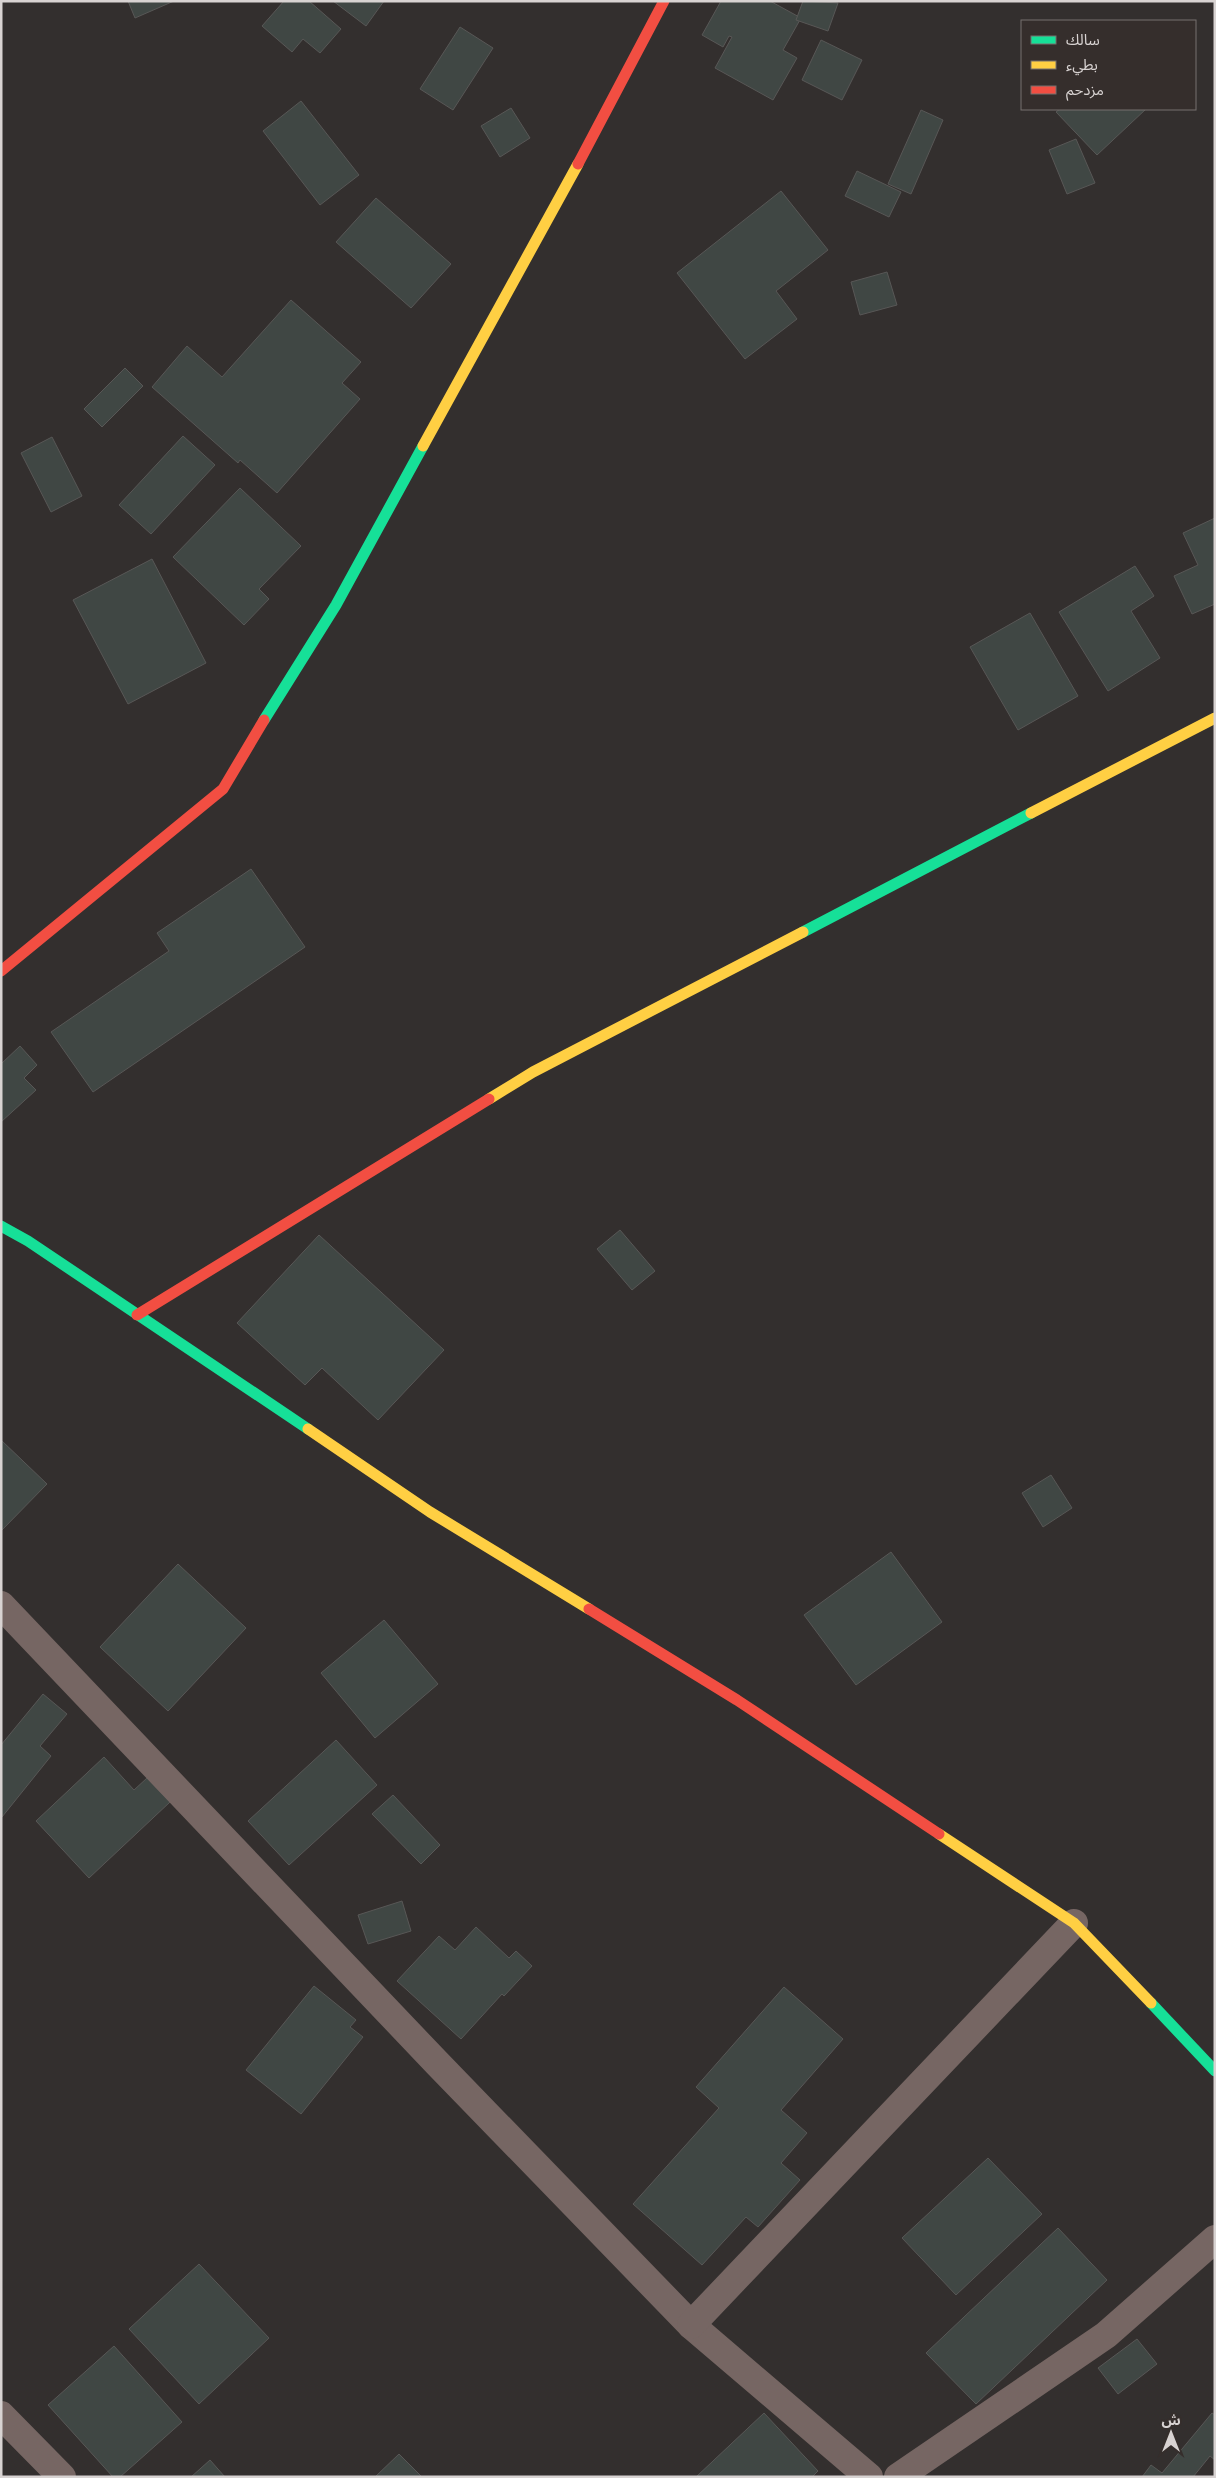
<svg xmlns="http://www.w3.org/2000/svg" width="1216" height="2478" font-family="Barlow,'Noto Sans Arabic',sans-serif">
<rect width="100%" height="100%" fill="#332f2e"/>
<!-- building -->
<g fill="#404744" stroke="#585756">
<path d="M128,1H174L135,18Z"/>
<path d="M284,1H309L341,29L320,53L303,39L292,52L262,26Z"/>
<path d="M333,1H384L366,26Z"/>
<path d="M721,1H770L801,18L783,50L797,58L773,100L715,68L732,37L729,36L723,47L702,35Z"/>
<path d="M803,1L838,3L828,31L796,20Z"/>
<path d="M460,27L493,48L453,110L420,89Z"/>
<path d="M821,40L862,60L842,100L802,80Z"/>
<path d="M301,101L359,175L320,205L263,131Z"/>
<path d="M511,108L530,138L500,157L481,126Z"/>
<path d="M1060,109H1146L1097,155L1056,112Z"/>
<path d="M921,110L943,120L911,194L888,184Z"/>
<path d="M1076,139L1095,183L1067,194L1049,150Z"/>
<path d="M857,171L901,192L889,217L845,196Z"/>
<path d="M781,191L828,250L776,291L797,319L745,359L677,273Z"/>
<path d="M376,198L451,264L411,308L336,242Z"/>
<path d="M887,272L897,305L860,315L851,282Z"/>
<path d="M291,300L361,362L342,383L360,399L277,493L240,460L238,463L152,387L187,346L222,377Z"/>
<path d="M125,368L143,386L102,427L84,409Z"/>
<path d="M183,436L215,465L151,534L119,505Z"/>
<path d="M52,437L82,496L51,512L21,453Z"/>
<path d="M240,488L301,546L259,589L269,599L244,625L173,557Z"/>
<path d="M1215,518V604L1192,614L1174,576L1198,565L1183,533Z"/>
<path d="M152,559L206,663L128,704L73,600Z"/>
<path d="M1135,566L1154,596L1131,611L1160,658L1108,691L1059,612Z"/>
<path d="M1030,613L1078,696L1018,730L970,647Z"/>
<path d="M251,869L305,947L93,1092L51,1032L169,951L157,933Z"/>
<path d="M20,1046L37,1065L24,1078L36,1090L1,1122V1064Z"/>
<path d="M620,1230L655,1271L632,1290L597,1249Z"/>
<path d="M319,1235L444,1350L378,1420L322,1368L305,1385L237,1323Z"/>
<path d="M1,1440L47,1484L1,1531Z"/>
<path d="M1051,1475L1072,1508L1043,1527L1022,1493Z"/>
<path d="M891,1552L942,1622L856,1685L804,1615Z"/>
<path d="M178,1564L246,1628L168,1711L100,1647Z"/>
<path d="M384,1620L438,1684L375,1738L321,1673Z"/>
<path d="M43,1694L67,1714L40,1746L51,1756L2,1817L1,1745Z"/>
<path d="M336,1740L377,1785L289,1865L248,1821Z"/>
<path d="M104,1757L134,1790L147,1778L170,1802L89,1878L36,1821Z"/>
<path d="M393,1795L440,1845L421,1864L372,1814Z"/>
<path d="M402,1901L411,1931L368,1944L358,1915Z"/>
<path d="M476,1927L509,1958L516,1951L532,1966L504,1996L502,1994L461,2039L397,1981L439,1936L455,1950Z"/>
<path d="M314,1986L356,2020L350,2027L363,2037L301,2114L246,2070Z"/>
<path d="M784,1987L843,2039L781,2110L807,2133L781,2163L800,2180L758,2227L746,2217L702,2265L633,2204L719,2108L696,2087Z"/>
<path d="M988,2158L1042,2214L956,2295L902,2238Z"/>
<path d="M1058,2228L1107,2280L976,2404L926,2353Z"/>
<path d="M199,2264L269,2338L199,2404L129,2329Z"/>
<path d="M1137,2339L1157,2364L1118,2394L1098,2368Z"/>
<path d="M114,2346L182,2422L120,2477H113L48,2405Z"/>
<path d="M764,2413L818,2471L812,2477H696Z"/>
<path d="M1212,2413L1215,2415V2460L1210,2456L1193,2477H1142L1151,2465L1162,2473Z"/>
<path d="M399,2454L422,2477H375Z"/>
<path d="M210,2460L225,2477H191Z"/>
</g>
<g fill="none" stroke-linecap="round" stroke-linejoin="round">
<!-- street -->
<g stroke="#766663" stroke-width="28">
<path d="M1,1605L437,2063L691,2325L869,2477"/>
<path d="M691,2325L1074,1923"/>
<path d="M1,2415L62,2477"/>
<path d="M898,2477L1106,2335L1215,2239"/>
</g>
<!-- fast -->
<g stroke="#16e098" stroke-width="11">
<path d="M264,720L336,605L423,446"/>
<path d="M803,932L1031,813"/>
<path d="M1,1226L28,1241L308,1429"/>
<path d="M1151,2003L1215,2071"/>
</g>
<!-- slow -->
<g stroke="#ffcf43" stroke-width="11">
<path d="M423,446L578,164"/>
<path d="M1031,813L1215,718"/>
<path d="M489,1099L533,1072L803,932"/>
<path d="M308,1429L430,1512L589,1609"/>
<path d="M939,1834L1074,1923L1151,2003"/>
</g>
<!-- jam -->
<g stroke="#f24e42" stroke-width="11">
<path d="M578,164L664,1"/>
<path d="M1,971L223,789L264,720"/>
<path d="M137,1315L489,1099"/>
<path d="M589,1609L737,1700L939,1834"/>
</g>
</g>
<!-- border -->
<rect width="1216" height="2478" fill="none" stroke="#d8d3d2" stroke-width="5"/>
<!-- legend -->
<rect x="1021" y="20" width="175" height="90" fill="#352e2c" stroke="#76706e"/>
<rect x="1031" y="36" width="25" height="8" fill="#16e098" stroke="#76706e"/>
<text x="1066" y="45" font-size="15" fill="#d8d3d2">سالك</text>
<rect x="1031" y="61" width="25" height="8" fill="#ffcf43" stroke="#76706e"/>
<text x="1066" y="70" font-size="15" fill="#d8d3d2">بطيء</text>
<rect x="1031" y="86" width="25" height="8" fill="#f24e42" stroke="#76706e"/>
<text x="1066" y="95" font-size="15" fill="#d8d3d2">مزدحم</text>
<!-- north arrow -->
<g transform="translate(1171 2433)" stroke="#352e2c" stroke-width="4" paint-order="stroke">
<path d="M0-4L9 19L0 12L-9 19Z" fill="#d8d3d2"/>
<text y="-8" font-size="14" font-weight="bold" text-anchor="middle" fill="#d8d3d2">ش</text>
</g>
</svg>
